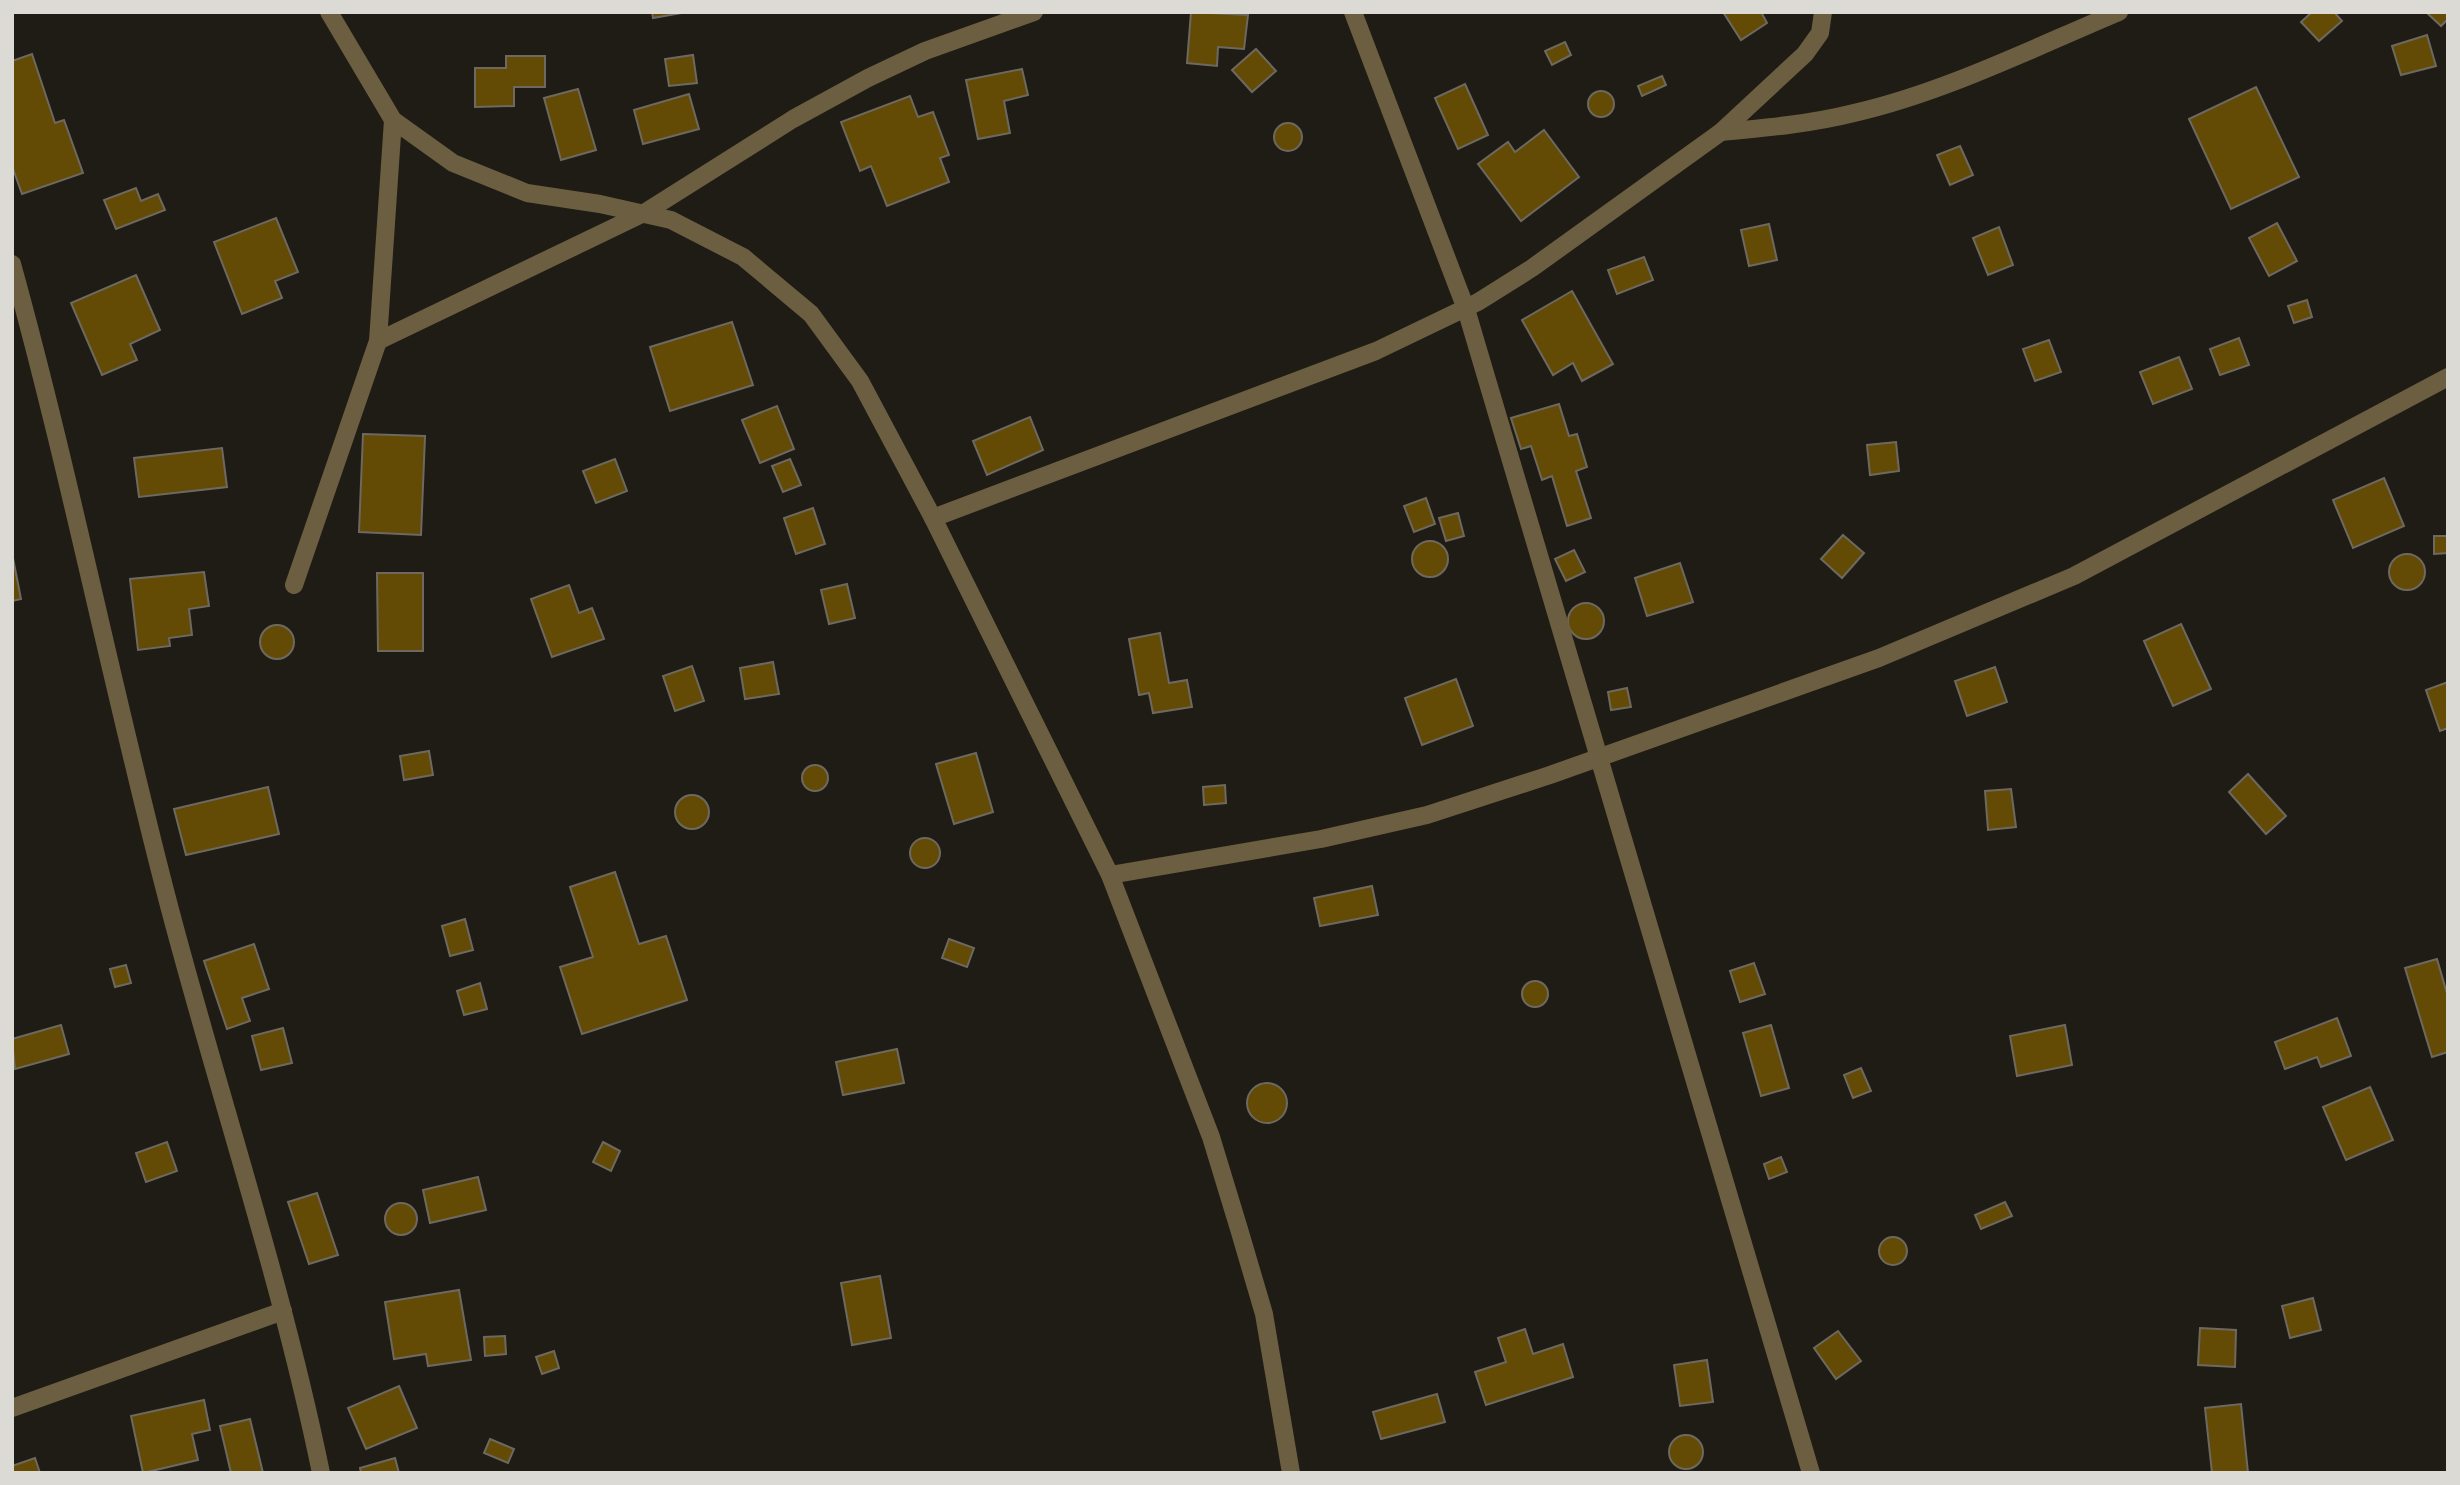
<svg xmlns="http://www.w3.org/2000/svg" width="2460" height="1485" font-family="Karla,sans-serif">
<rect width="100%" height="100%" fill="#1f1c15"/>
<!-- building -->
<g fill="#634a05" stroke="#6d6960" stroke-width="2">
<path d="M652,12H682V13L653,18Z"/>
<path d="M1191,12L1248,15L1244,49L1218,47L1217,66L1187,63Z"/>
<path d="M1723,12H1761L1767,23L1741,40Z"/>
<path d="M2312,12H2334L2342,21L2319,41L2301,22Z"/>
<path d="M2426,12H2448V19L2441,26Z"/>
<path d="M2427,35L2436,66L2401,75L2392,46Z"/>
<path d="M1565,42L1571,55L1552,65L1545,51Z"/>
<path d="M1256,49L1276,71L1252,92L1232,70Z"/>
<path d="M32,54L55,123L64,120L83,173L22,194L12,166V61Z"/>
<path d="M693,55L697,83L669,86L665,59Z"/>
<path d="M506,56H545V87H514V106L475,107V68H506Z"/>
<path d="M1022,69L1028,95L1004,101L1010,133L978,139L966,80Z"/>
<path d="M1662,76L1666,85L1642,96L1638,86Z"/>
<path d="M1465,84L1488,135L1458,149L1435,98Z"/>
<path d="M2256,87L2299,177L2231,209L2189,119Z"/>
<path d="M578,89L596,150L561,160L544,98Z"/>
<circle cx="1601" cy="104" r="13"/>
<path d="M689,94L699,129L643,144L634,110Z"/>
<path d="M910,96L918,117L933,112L949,155L940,158L949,182L887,206L871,166L860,171L841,122Z"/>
<circle cx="1288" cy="137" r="14"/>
<path d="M1544,130L1579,177L1521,221L1478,164L1508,142L1515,152Z"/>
<path d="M1960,146L1973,175L1950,185L1937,155Z"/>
<path d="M136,188L141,201L158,194L165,210L116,229L104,200Z"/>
<path d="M276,218L298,272L275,281L282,298L242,314L214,242Z"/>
<path d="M2277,223L2297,261L2269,276L2249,238Z"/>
<path d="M1769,224L1777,260L1749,266L1741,230Z"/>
<path d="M1999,227L2013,265L1988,275L1973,238Z"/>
<path d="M1644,257L1653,280L1617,294L1608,270Z"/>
<path d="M136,275L160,330L130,344L137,360L102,375L71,303Z"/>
<path d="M1572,291L1613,364L1582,381L1573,363L1553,375L1522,320Z"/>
<path d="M2307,300L2312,317L2294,323L2288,306Z"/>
<path d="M732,322L753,385L670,411L650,347Z"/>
<path d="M2239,338L2249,365L2220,375L2210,349Z"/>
<path d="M2049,340L2061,372L2035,381L2023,349Z"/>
<path d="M2179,357L2192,389L2153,404L2140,372Z"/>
<path d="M1559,404L1569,436L1577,434L1587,467L1576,471L1591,518L1567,526L1552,476L1542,480L1531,446L1521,449L1511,418Z"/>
<path d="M777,406L794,449L760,463L742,420Z"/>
<path d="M1030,417L1043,450L987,475L973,441Z"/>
<path d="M363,434L425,436L421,535L359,532Z"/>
<path d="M1896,442L1899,471L1870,475L1867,445Z"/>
<path d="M222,448L227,487L139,497L134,458Z"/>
<path d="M615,459L627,491L596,503L583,471Z"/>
<path d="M790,459L801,485L783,492L772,466Z"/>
<path d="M2384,478L2404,526L2353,548L2333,500Z"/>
<path d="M1426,498L1435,524L1414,532L1404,506Z"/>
<path d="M813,508L825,544L796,554L784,518Z"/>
<path d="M1458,513L1464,536L1446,541L1439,518Z"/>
<path d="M1843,535L1864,553L1842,578L1821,559Z"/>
<path d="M2434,536H2448V553L2434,554Z"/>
<circle cx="1430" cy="559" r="18"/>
<path d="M1574,550L1585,572L1566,581L1555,559Z"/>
<path d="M12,553L21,599L12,601Z"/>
<circle cx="2407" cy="572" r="18"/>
<path d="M1680,563L1693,602L1647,616L1635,578Z"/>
<path d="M204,572L209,606L189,609L192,635L169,638L170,646L138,650L130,579Z"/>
<path d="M377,573H423V651H378Z"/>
<path d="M847,584L855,618L829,624L821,590Z"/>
<path d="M569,585L579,613L592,608L604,639L552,657L531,599Z"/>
<circle cx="1586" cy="621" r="18"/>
<path d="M2181,624L2211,689L2173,706L2144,641Z"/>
<circle cx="277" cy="642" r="17"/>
<path d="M1160,633L1169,683L1187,680L1192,707L1153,713L1149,693L1139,695L1129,639Z"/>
<path d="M773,662L779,694L745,699L740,668Z"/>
<path d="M692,666L704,701L675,711L663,676Z"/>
<path d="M1995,667L2007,702L1967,716L1955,681Z"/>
<path d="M1456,679L1473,726L1422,745L1405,698Z"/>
<path d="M2448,682V728L2440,731L2426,690Z"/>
<path d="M1627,688L1631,707L1611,710L1608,692Z"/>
<path d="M429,751L433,775L404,780L400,756Z"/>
<path d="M976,753L993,812L954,824L936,764Z"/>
<circle cx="815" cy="778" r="13"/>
<path d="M2248,774L2286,816L2266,834L2229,792Z"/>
<path d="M1225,785L1226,803L1204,805L1203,787Z"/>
<path d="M268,787L279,834L186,855L174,809Z"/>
<path d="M2011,789L2016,827L1988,830L1985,791Z"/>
<circle cx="692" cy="812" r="17"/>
<circle cx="925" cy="853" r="15"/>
<path d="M615,872L639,944L666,936L687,1000L582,1034L560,967L593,957L570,887Z"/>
<path d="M1372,886L1378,915L1320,926L1314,898Z"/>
<path d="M465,919L473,950L450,956L442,926Z"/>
<path d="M949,939L974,948L967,967L942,958Z"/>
<path d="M254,944L269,989L242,998L250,1021L227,1029L204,961Z"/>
<path d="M2437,959L2448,997V1052L2432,1057L2405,968Z"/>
<path d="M1754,963L1765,994L1740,1002L1730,971Z"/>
<path d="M126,965L131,983L115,987L110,969Z"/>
<circle cx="1535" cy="994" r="13"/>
<path d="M480,983L487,1009L464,1015L457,991Z"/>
<path d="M2337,1018L2351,1056L2321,1067L2317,1057L2285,1069L2275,1042Z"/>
<path d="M61,1025L69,1054L15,1069L12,1039Z"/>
<path d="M1771,1025L1789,1088L1761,1096L1743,1033Z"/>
<path d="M2065,1025L2072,1065L2017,1076L2010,1036Z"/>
<path d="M283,1028L292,1063L261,1070L252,1036Z"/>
<path d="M897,1049L904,1083L843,1095L836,1062Z"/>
<path d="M1861,1068L1871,1091L1853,1098L1844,1075Z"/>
<circle cx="1267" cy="1103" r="20"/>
<path d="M2370,1087L2393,1140L2346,1160L2323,1107Z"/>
<path d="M167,1142L177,1171L146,1182L136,1153Z"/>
<path d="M603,1142L620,1151L611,1171L593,1162Z"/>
<path d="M1781,1157L1787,1172L1769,1179L1764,1164Z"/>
<path d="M478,1177L486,1210L430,1223L423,1190Z"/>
<path d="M317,1193L338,1255L309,1264L288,1202Z"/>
<path d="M2005,1202L2012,1216L1981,1229L1975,1215Z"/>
<circle cx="401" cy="1219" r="16"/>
<circle cx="1893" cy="1251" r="14"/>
<path d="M880,1276L891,1338L852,1345L841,1283Z"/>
<path d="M459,1290L471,1360L428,1366L426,1354L394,1359L385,1302Z"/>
<path d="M2313,1298L2321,1330L2290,1338L2282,1306Z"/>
<path d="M2200,1328L2236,1330L2235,1367L2198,1365Z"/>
<path d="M1525,1329L1533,1354L1563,1344L1573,1377L1486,1405L1475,1372L1506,1362L1498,1338Z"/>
<path d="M1838,1331L1861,1361L1836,1379L1814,1348Z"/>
<path d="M505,1336L506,1354L485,1356L484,1337Z"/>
<path d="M554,1351L559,1368L542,1374L536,1357Z"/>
<path d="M1707,1360L1713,1402L1680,1406L1674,1365Z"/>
<path d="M399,1386L417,1428L366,1449L348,1408Z"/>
<path d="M1437,1394L1445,1422L1381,1439L1373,1412Z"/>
<path d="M204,1400L210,1430L192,1434L198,1460L143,1473L131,1416Z"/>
<path d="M2241,1404L2248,1473H2212L2205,1408Z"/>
<path d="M250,1419L263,1473H231L220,1426Z"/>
<circle cx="1686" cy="1452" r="17"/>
<path d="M490,1439L514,1449L508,1463L484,1453Z"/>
<path d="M35,1458L40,1473H12V1466Z"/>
<path d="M395,1458L399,1473H361L360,1468Z"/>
</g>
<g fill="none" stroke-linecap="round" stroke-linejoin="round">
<!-- street -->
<g stroke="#6c5e40" stroke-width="18">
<path d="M329,12L393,120L453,163L527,193L600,204L671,220L743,257L811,314L860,381L933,518L1110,875L1211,1137L1239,1229L1264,1314L1291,1473"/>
<path d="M1353,12L1466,309L1811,1473"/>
<path d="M1721,132C1765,128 1810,124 1854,113C1945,92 2033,48 2119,12"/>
<path d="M12,264C70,474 112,687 167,898C217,1090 281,1278 321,1473"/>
<path d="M378,341L644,213L793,119L868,78L925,51L1034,12"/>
<path d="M933,518L1376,351L1478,302L1532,268L1721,132L1805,54L1820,33L1823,12"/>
<path d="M294,585L378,341L393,120"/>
<path d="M1110,875L1321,839L1427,815L1550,775L1879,658L2074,576L2448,377"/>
<path d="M12,1408L283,1311"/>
</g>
</g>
<!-- border -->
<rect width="2460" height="1485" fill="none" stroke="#dcdad5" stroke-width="28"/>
</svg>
